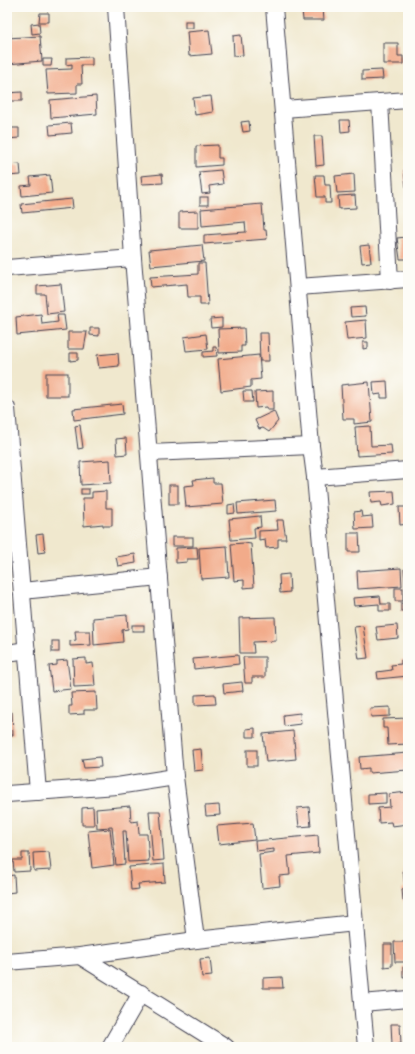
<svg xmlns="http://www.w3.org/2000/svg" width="415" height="1054" font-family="Pangolin,sans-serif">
<rect width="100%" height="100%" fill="#fdfcf7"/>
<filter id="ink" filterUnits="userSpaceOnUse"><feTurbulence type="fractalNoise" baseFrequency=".025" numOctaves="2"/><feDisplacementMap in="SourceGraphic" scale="8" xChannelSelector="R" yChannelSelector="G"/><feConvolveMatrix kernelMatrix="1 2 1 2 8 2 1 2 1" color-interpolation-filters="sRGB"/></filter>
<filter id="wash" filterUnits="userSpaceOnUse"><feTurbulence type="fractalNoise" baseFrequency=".012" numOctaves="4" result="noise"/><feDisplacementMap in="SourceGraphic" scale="16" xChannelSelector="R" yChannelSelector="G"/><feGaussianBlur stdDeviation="0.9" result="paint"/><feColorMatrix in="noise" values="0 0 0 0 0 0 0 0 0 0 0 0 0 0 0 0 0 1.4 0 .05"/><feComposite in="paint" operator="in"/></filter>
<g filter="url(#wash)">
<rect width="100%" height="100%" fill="#f0e8ce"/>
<g id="blocks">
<!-- building -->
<g fill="#f2ab8a">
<path d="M323,9L324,20H303L302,10Z"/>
<path d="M40,13H49V22H39Z"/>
<rect x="185" y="21" width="8" height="7"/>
<path d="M39,23L40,33L32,34L31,24Z"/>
<path d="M7,26H10L11,36H7Z"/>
<path d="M209,30L212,54L189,56L187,32Z"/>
<path d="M241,35L243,55L234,56L233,36Z"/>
<path d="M40,36L42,61L7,64V38Z"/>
<path d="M383,43H398V56H403V64H383Z"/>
<path d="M92,57V65H81L82,84H77V93L48,94L46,70L72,69V64L66,65V58Z"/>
<path d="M43,59H52L51,66H43Z"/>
<path d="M382,70L383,79L362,80V71Z"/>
<path d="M22,92V101H7V93Z"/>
<path d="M96,96L97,114L51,118L50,100Z"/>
<path d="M211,96L213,112L195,115L193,98Z"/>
<path d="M340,120H349L350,131L341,132Z"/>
<path d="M249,121L250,131L243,132L241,122Z"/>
<path d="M71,123L72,133L50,135L49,125Z"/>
<path d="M7,128H19V138L7,139Z"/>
<path d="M314,136H322L324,165L316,166Z"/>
<path d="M218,145V158H222V165L196,167V146Z"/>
<path d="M20,164L21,175L7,176V165Z"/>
<path d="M408,169V187H406L404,170Z"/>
<path d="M221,170L223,184L209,186L210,193L202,194L199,172Z"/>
<path d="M162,174L163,183L142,184L141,176Z"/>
<path d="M354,174L355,192L337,193L335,176Z"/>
<path d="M50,175L52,193L22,196L21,186L31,185L30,177Z"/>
<path d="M315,175H324L325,185H330L331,203H325V197H317Z"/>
<path d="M355,195L356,208L339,209L338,196Z"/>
<rect x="200" y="197" width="8" height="8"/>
<path d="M72,199L73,208L22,213L21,204Z"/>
<path d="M262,204L264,230H266L267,239L204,244V235L246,232L245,222L202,226L201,209Z"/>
<path d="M198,211V228H179V212Z"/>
<path d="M406,237L408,259H400L397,238Z"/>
<path d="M202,245L204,261L151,266L149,250Z"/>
<path d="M369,245L371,262L362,263L360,246Z"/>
<path d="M198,263H205L208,305H200V297H188L187,284L151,287L150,277L198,274Z"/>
<path d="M61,284L64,312L47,314L45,294H37V286Z"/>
<path d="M365,307L366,316L351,317L350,308Z"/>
<path d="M41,314L42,324L58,322L57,315H64L66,330L17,335L16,317Z"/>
<path d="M222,318V327L211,328L210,319Z"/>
<path d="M366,320L367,338L347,340L345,322Z"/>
<path d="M90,328H99V336L90,335Z"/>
<path d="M244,328L245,346H241V352L219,353L218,329Z"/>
<path d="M68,332H87L84,349H68Z"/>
<path d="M259,333H268L269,361H260Z"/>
<path d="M206,334L208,349L186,351L184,337Z"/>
<path d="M363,342H368V348L363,349Z"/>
<path d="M213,347H216L217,356L203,357V352L213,351Z"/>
<path d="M70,353H78V360L70,361Z"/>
<path d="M118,353L119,366L99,368L97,355Z"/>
<path d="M259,355L261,379L251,380V387L221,391L218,359Z"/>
<rect x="46" y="373" width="22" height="23"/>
<path d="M387,381L388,398H381V394L374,395L373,382Z"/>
<path d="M369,382L372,422L354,424V419H343L341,385Z"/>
<path d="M243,391H252L253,402H244Z"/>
<path d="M273,391V410H267L266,407L256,408L255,392Z"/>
<path d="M122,404L123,414L74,420L73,409Z"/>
<path d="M274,411L278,421L269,432L263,428L259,429L255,420Z"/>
<path d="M80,425L83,448L78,449L75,426Z"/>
<path d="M370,426L371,446L391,445L392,454L357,456L355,427Z"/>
<path d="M126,438L127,454L117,455L116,439Z"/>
<path d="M110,460L111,483L81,485L80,462Z"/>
<path d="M213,478V483H221L223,504L186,507L184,486L194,485L193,480Z"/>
<rect x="169" y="485" width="9" height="19"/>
<rect x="81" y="489" width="8" height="5"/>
<path d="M106,491V508H112V526H103V524L84,526L83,498H92V492Z"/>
<path d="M394,491L395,504L382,506L381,502L371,503L370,492Z"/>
<path d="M275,500L276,511L238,514L237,503Z"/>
<path d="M234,504L235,513L228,514V505Z"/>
<path d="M399,507H408V524L400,525Z"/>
<path d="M361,511L362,517L372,516L373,528L355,529L354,512Z"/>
<path d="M260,516L261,527L254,528L255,538L231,540L229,519Z"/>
<path d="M277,520H283L286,539H278V547L266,548L265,539L259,540V531L278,530Z"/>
<path d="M348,533H359L360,552H348Z"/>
<path d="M43,534L45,552L38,553L36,535Z"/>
<rect x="172" y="537" width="21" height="9"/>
<path d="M244,543L251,544L254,587L244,588V580L234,581L231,544Z"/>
<path d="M227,546L229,577L201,579L199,548Z"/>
<path d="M197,547L198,559H187V562L176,563V548Z"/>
<path d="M135,554L136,563L118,566L116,557Z"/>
<path d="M401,568L402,586L358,589L357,571Z"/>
<path d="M404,569H408V599H406Z"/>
<path d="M289,574L290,592L280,593L279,575Z"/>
<rect x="395" y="588" width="8" height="13"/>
<path d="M380,596L381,604H390V611H379V604L354,606L353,598Z"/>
<rect x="401" y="603" width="7" height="8"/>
<path d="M127,615L128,629L122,630L123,642L94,645L93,618Z"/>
<path d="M275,617L276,641L253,642L254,653H240L239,618Z"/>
<rect x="132" y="625" width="12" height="6"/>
<path d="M397,625L398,638L378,640L376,627Z"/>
<path d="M363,626L368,658L359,659L354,627Z"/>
<path d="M75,631H90L91,645L70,646V641L76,640Z"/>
<rect x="52" y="641" width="7" height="11"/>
<path d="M238,655L239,664L194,669L193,659Z"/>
<path d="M243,657H265V677H252V683H245Z"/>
<path d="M86,658V664L93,663L95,686L74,687L73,659Z"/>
<path d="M67,660L71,689L52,691L49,666L57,665V661Z"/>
<path d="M401,660H407L408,676L378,679L377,672L392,670L391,665L401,664Z"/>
<path d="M242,682L243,691L224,693L223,684Z"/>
<rect x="7" y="688" width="3" height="7"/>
<path d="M96,692L97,710H84V714L69,715V706H72L71,693Z"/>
<path d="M215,694L216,704L195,705V695Z"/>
<path d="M390,707V716L371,717L370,708Z"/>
<path d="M7,712H12L13,735H7Z"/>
<path d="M300,713L301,724L284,726L283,715Z"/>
<path d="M408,718V744L388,745L387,728H383V719Z"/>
<path d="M255,728V737H246V729Z"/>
<path d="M293,731L296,759L266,762L263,734Z"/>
<path d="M201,749L203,770L194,771L192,750Z"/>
<rect x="247" y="750" width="10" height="16"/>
<path d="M408,753V770L369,773V768L360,769L359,757Z"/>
<path d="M100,757L101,767L84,768L82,759Z"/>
<path d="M408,792V824L392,826L391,822L379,823L378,808L390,807L389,794Z"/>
<path d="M386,793V803L368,804V794Z"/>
<path d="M219,805L220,815L206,816L205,806Z"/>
<path d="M130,806L131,822L138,821L139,834H147L149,861L128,862L126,831H123L125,864L116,865L112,827L97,828L96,809Z"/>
<path d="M93,807L94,825H82V808Z"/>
<path d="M309,807L311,826L299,827L297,808Z"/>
<path d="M149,811H160L164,860L153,861Z"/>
<path d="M253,823L255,840L219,844L217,826Z"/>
<path d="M110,829L114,865L92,868L88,831Z"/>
<path d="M318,835L319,853L288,856L290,875L279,876L280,886L262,888L259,854L274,852V849L256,851L255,841Z"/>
<path d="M49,852L51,870L34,871L33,853Z"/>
<path d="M22,853H29L30,871L14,872L13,860H22Z"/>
<path d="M164,864L165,882L138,884L139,889L131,890L129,867Z"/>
<path d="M403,870H408V900L403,901L402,889L405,888Z"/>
<path d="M14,875L15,892L7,893V876Z"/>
<path d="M394,942H408V962H395Z"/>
<path d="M384,944H392V966L384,967Z"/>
<path d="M210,958L212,976L202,977L200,959Z"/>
<path d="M403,967H408V976L403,977Z"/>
<path d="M282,977L283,988H263V978Z"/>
<path d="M391,1024H400L401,1044H392Z"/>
</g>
</g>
</g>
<g filter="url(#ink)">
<use href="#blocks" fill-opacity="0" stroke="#414051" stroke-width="1"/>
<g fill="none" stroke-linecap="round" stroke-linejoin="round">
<!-- minor casing -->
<g stroke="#414051" stroke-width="18">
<g id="minor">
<path d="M116,7L133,258L175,777L196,940"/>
<path d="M274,7L311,446L315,477L366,1047"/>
<path d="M380,102L390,281"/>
<path d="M283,109L408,100"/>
<path d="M7,268L133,258"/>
<path d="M298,287L408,279"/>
<path d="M7,408L38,792"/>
<path d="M149,453L311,446"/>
<path d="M315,477L408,470"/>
<path d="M22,591L159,577"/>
<path d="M7,653L27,650"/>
<path d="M7,794L117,786L175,777"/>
<path d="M80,956L226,1047"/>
<path d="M7,962L80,956L196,940L355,923"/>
<path d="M362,1003L408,999"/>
<path d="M110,1047L141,993"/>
</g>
</g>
<!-- minor -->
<use href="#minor" stroke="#fff" stroke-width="16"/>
</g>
</g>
<!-- margin -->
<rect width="415" height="1054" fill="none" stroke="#fdfcf7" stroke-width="24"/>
</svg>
